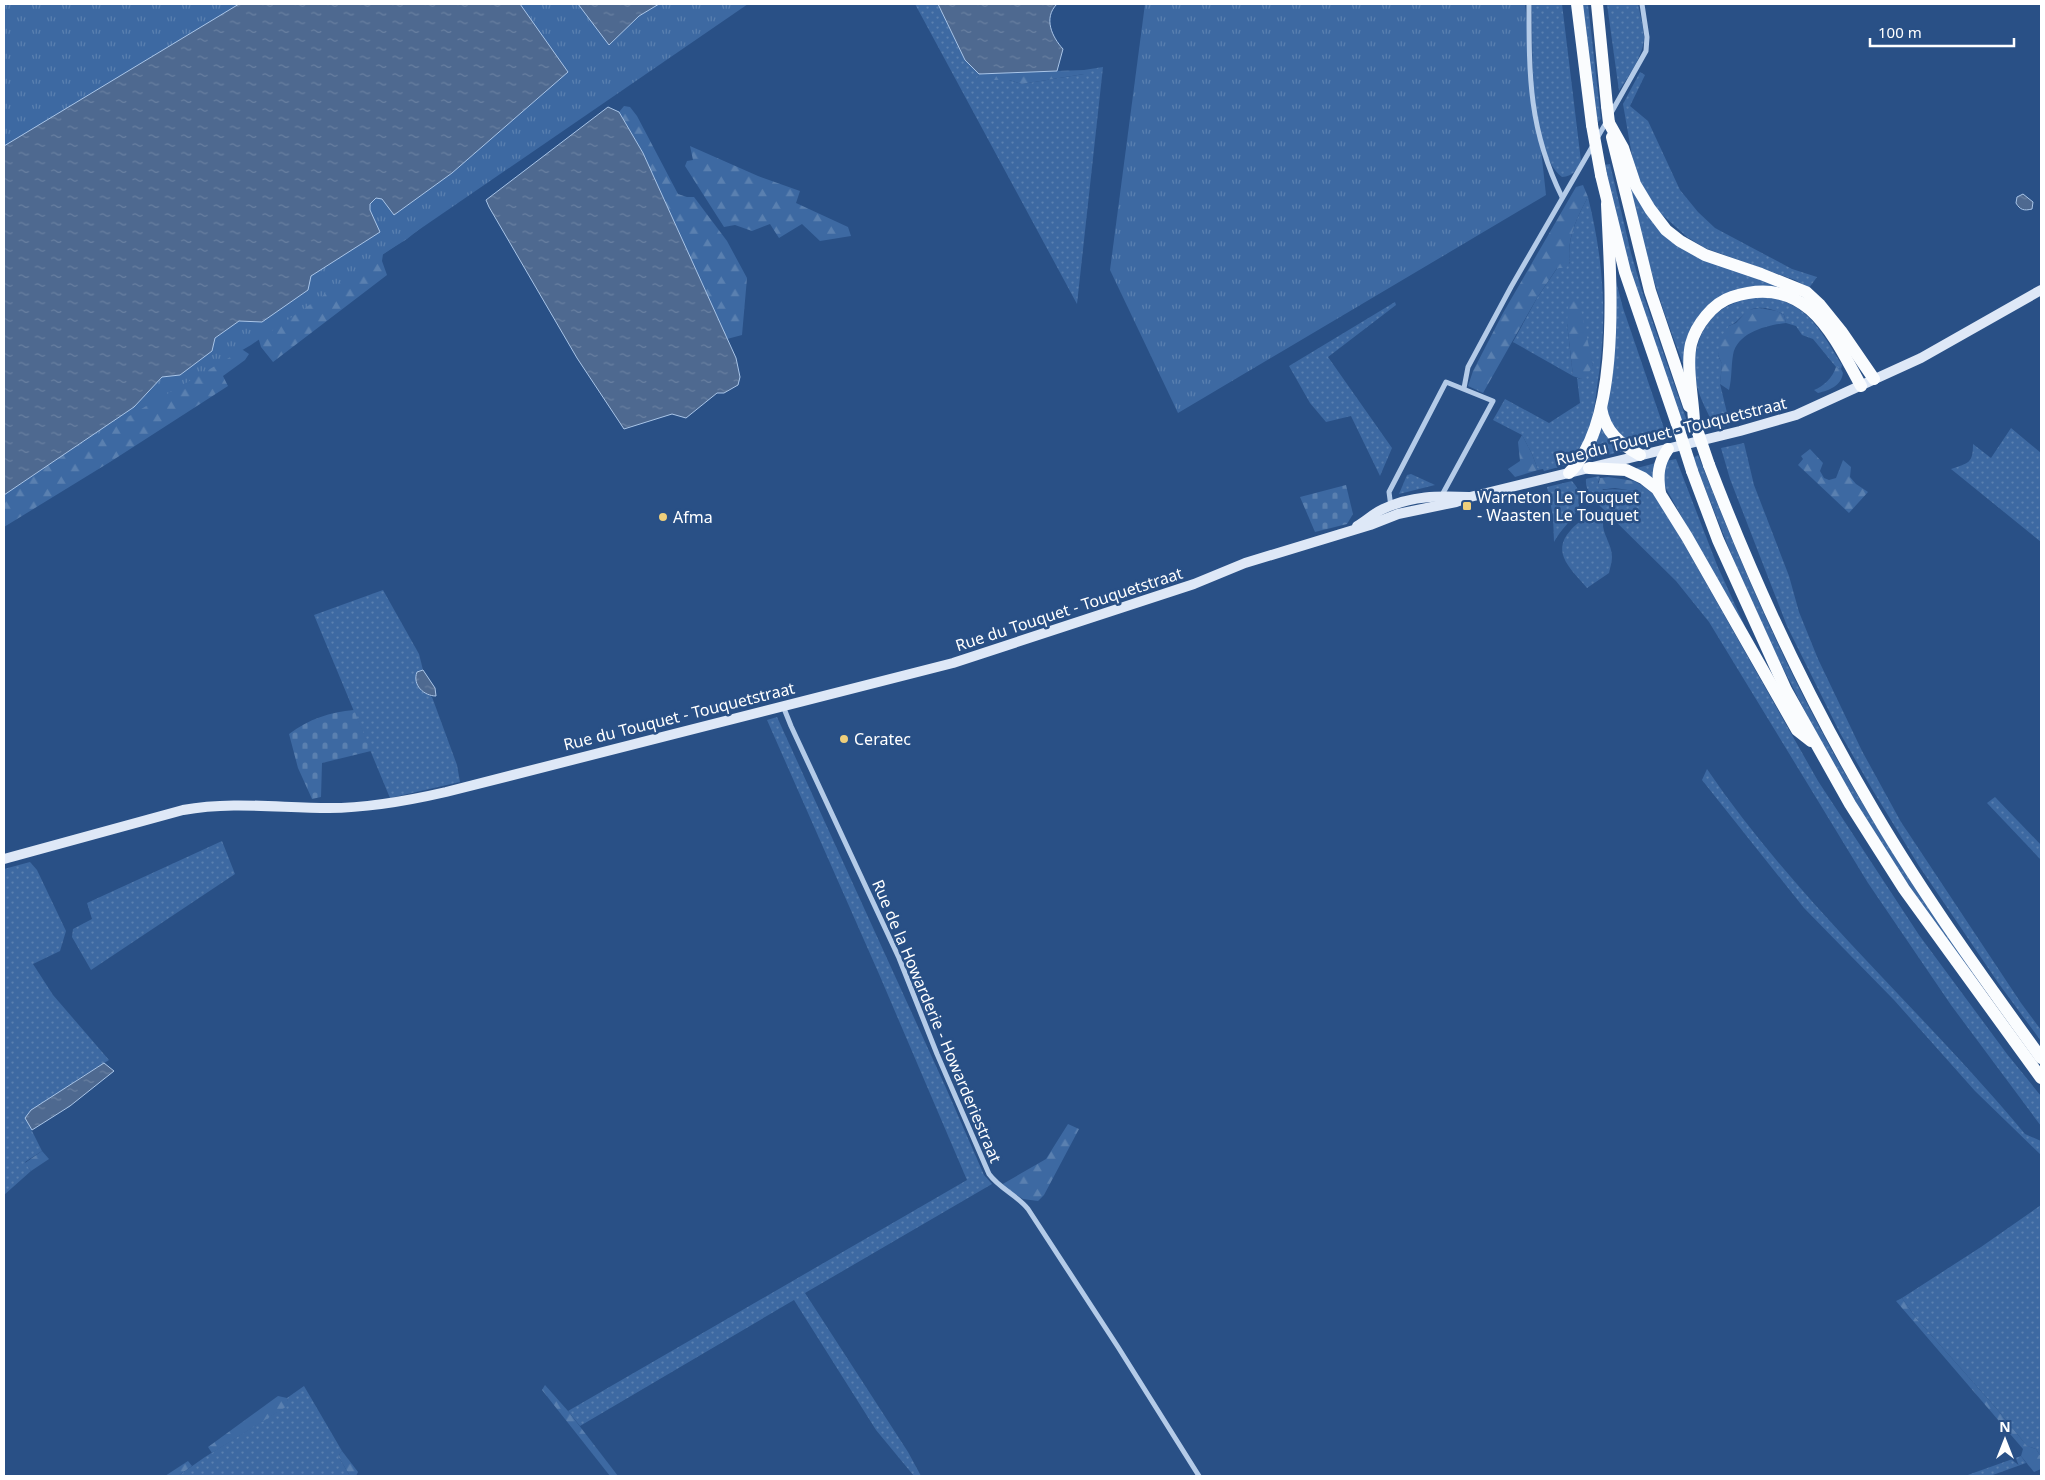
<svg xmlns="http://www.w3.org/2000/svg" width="2045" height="1480" font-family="'Noto Sans',sans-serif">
<defs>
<pattern id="grass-dots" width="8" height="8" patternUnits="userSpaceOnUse" patternTransform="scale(1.25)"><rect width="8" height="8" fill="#3d69a2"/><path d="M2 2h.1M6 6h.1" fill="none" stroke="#5a80b0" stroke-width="1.8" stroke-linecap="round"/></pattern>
<pattern id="forest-firs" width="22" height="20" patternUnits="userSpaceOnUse" patternTransform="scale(1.25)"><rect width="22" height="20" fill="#3d69a2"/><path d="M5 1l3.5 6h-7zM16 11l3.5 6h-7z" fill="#5a80b0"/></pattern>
<pattern id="cemetery-stones" width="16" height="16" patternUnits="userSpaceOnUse" patternTransform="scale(1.25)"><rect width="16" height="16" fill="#3d69a2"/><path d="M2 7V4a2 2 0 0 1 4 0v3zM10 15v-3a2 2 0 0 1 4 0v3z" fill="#5a80b0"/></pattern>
<pattern id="park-tufts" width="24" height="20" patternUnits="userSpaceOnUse" patternTransform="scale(1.25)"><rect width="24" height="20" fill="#3d69a2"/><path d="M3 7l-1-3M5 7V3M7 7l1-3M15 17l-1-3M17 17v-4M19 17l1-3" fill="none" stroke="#5a80b0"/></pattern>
<pattern id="water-ripples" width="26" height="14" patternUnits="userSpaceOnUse" patternTransform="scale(1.25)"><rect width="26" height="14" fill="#4e6990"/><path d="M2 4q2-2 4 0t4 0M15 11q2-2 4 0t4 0" fill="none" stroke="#6980a1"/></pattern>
</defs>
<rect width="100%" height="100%" fill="#295086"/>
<!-- grass -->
<g fill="url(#grass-dots)">
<path d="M915,4H938L965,60L979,74L977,80H1009L1022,84L1084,74V70L1103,67L1077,304Z"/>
<path d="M1532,4H1562L1581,161C1576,171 1573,176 1562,177C1528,150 1533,46 1532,4Z"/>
<path d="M1581,4H1588L1601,119L1596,124Z"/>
<path d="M1607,4H1638C1640,14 1643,25 1644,36C1645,53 1628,77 1619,91Z"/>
<path d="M1640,72L1645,75L1630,106L1648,121L1680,190L1698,212L1715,228L1792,269L1817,277L1809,288L1795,280L1705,248L1687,237L1657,210L1635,173L1623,104Z"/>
<path d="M1610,164L1631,253L1642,291L1690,430L1685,432L1624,253L1604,165Z"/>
<path d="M1630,185L1664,234L1787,288L1784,291L1709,309L1684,366C1661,308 1642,247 1630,185Z"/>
<path d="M1588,197C1604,262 1608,321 1597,387C1595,403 1593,420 1588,435C1584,445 1575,455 1570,464L1544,471L1543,469L1538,470L1532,454L1522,435L1493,420L1505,399L1549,423L1580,403L1577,378L1581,379L1593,365L1590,355L1567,323L1573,376L1513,342L1537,298L1558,267L1570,263C1566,240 1577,217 1588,197Z"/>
<path d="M1612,266L1623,308L1668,440L1634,448L1614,433L1605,404Z"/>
<path d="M1765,296C1809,304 1820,330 1842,365L1841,369L1836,367L1813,339L1802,335L1796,326L1786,323L1784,315C1775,309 1756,304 1747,312C1740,317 1737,323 1729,326L1718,355L1722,364L1720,384L1730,425L1715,429C1709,414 1699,398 1696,382C1690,351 1703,314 1735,303C1744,299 1755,298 1765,296Z"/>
<path d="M1395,302L1396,305L1328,357L1392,448L1380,476L1351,416L1326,422L1310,403L1289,366Z"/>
<path d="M1599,426L1623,451L1585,461Z"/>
<path d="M2011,428L2041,453V542L1951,469C1969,463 1973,463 1973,444L1991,458Z"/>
<path d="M1744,443L1754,485L1789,576L1799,612L1818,659L1862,751L1901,822L2021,1003L2041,1030V1041L1999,984L1919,866L1872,789L1840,733L1787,626L1730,479L1721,448Z"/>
<path d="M1698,455C1735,549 1774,643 1822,732C1870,823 1929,907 1986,992L1990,1004L1872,831L1820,741L1775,652L1736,566L1693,458Z"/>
<path d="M1676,459L1717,565L1758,655L1663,483L1666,461Z"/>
<path d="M1656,463L1654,481L1633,469Z"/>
<path d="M1411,474L1435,485L1399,494L1407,475Z"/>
<path d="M1599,476L1600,478L1598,482L1603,490C1616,488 1628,491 1641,491L1643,486L1653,494L1667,514L1818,781L1919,935L2007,1054L2041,1096V1126L1951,1005L1868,883L1709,622L1676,581L1599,505C1592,497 1585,491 1586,479Z"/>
<path d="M1572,481C1594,506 1565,521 1554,542L1553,516L1547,487Z"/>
<path d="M1588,517H1594L1603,522C1602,534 1612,544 1612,557C1612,562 1610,568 1609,573L1587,588C1573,571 1550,553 1570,531C1575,525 1580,521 1588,517Z"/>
<path d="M383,590L419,654L423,670L417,672L416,677L422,691L432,697L457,765L460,782L390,798L314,615Z"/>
<path d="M777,717L946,1088L984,1175L992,1184L805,1293L908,1452L921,1476H914L876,1430L794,1300L580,1426L568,1411L967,1180L879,974L767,720Z"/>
<path d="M1707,769C1798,903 1922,1010 2025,1134L2041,1141V1155L1975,1091L1894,1000L1804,908L1702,780Z"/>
<path d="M1995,797L2041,845V860L1987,803Z"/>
<path d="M222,841L235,874L91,970L72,937L73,929L92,919L87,903Z"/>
<path d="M30,862L37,870L66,931L60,951L33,964L53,995L109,1060L78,1079L26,1119L42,1151L25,1162L31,1171L4,1195V869Z"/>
<path d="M2041,1205V1457L2036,1449L2027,1446L1996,1408L1916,1318L1902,1298L1981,1247Z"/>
<path d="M304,1386L342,1451L338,1456L350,1476H178L205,1457L288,1405L287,1398Z"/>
<path d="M2021,1456L2026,1463L1990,1476H1965Z"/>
</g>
<!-- forest -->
<g fill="url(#forest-firs)">
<path d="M1084,70V74L1022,84L1009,80H976L979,74Z"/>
<path d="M624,106L630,107L637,116L678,194L687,197H694L727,241L747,278L742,335L727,339L643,153L619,112Z"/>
<path d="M690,146L758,176L800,191L796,203L848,227L851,236L820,241L802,224L779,238L770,224L752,231L735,225L724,227L685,166L687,161L693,160Z"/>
<path d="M511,155L407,239L383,254L382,261L387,275L273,362L261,347L256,330Z"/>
<path d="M1583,185L1588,197C1577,217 1566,240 1570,262L1566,268H1557L1537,298L1483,393L1468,386L1473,371L1503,313L1576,187Z"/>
<path d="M1573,296L1579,301L1593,365L1587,376L1581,379L1573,376L1567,323L1569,298Z"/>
<path d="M1759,308L1777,311L1784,315L1786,323C1768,325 1737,332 1733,355C1731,367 1732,378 1729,390L1720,384L1722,364L1718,355L1720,338L1729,326L1736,323L1748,310Z"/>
<path d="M243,350L249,354L245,360L223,376L228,386L110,462L4,527V495L134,407L212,351Z"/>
<path d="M1836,367L1841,369L1843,373C1841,386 1830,390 1818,393L1814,390C1823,387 1833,377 1836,367Z"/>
<path d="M1522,435L1532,454L1538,470L1515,477L1508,469L1520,461L1518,442Z"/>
<path d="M1810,449L1823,463L1820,471L1824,478L1829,480L1836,478L1843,460L1851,467L1850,477L1856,484L1868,492L1849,513L1798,465L1803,459L1801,456Z"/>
<path d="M1608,477L1634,481L1643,486L1641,491C1632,491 1624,489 1615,488C1608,488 1604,491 1598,487L1600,478Z"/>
<path d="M1068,1124L1079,1129L1044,1195L1038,1201L1023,1199L1001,1185L1046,1159Z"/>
<path d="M42,1151L49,1159L31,1171L25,1163Z"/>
<path d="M1902,1298L1916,1318L1996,1408L2027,1446L2036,1449L2041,1457V1469L2034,1472L2021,1456L2023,1449L1896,1301Z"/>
<path d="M545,1385L568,1411L618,1476H610L542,1390Z"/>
<path d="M278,1396L287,1398L289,1405L212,1453L208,1447Z"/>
<path d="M342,1451L358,1472L356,1476H350L338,1456Z"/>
<path d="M188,1461L192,1466L178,1476H165Z"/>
</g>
<!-- cemetery -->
<g fill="url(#cemetery-stones)">
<path d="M1346,485L1353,514L1347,524L1315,532L1300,497Z"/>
<path d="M354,710L371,751L322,763L321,797L312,799L298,768L289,734C309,719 330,712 354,710Z"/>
</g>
<!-- park -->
<g fill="url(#park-tufts)">
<path d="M4,4H748L251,345L4,489Z"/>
<path d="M1145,4H1525L1546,195L1178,413L1110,270Z"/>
</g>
<!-- water -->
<g fill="url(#water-ripples)" stroke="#a9c5e8">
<path d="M239,4H520L568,72L452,173L394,215L382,199L376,198L370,204V210L380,232L311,276L308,290L262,322L239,321L215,338L212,351L180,375L162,377L134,407L4,495V146Z"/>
<path d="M578,4H659L639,16L609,45Z"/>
<path d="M938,4H1057C1043,18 1052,37 1063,49L1057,71L979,74L965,60Z"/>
<path d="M608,107L619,112L643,153L736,358L740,377L738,385L724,393H717L686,418L672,414L624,429L577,358L489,207L486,200Z"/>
<path d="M2023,194L2033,202L2032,209C2024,211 2020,210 2016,203L2017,197Z"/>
<path d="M423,670L435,688L436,696C424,696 412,685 417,672Z"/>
<path d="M104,1063L114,1071L70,1106L32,1130L25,1118L31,1110Z"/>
</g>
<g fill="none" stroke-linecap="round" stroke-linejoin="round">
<!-- minor -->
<g stroke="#b4cbe8" stroke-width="5">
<path d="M1529,4C1529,77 1529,130 1562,197"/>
<path d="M1611,113L1646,51L1647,37L1642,4"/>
<path d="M1464,388L1468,367L1511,287L1607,121"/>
<path d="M1391,507L1389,492L1446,382L1493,401L1442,495"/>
<path d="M783,706L791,726L899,958L937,1054L989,1174C1000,1189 1017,1195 1028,1209L1118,1347L1199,1476"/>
</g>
<!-- secondary -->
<g stroke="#dee8f7" stroke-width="10">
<path d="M1357,526C1366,521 1374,513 1383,509C1413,495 1438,496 1470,497L1740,431L1796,415L1921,358L2041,290"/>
<path d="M4,859L183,810C232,801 280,808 329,808C368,808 407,801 446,792L953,663L1194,584L1245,563L1370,525L1398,514L1456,502L1470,497"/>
</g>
<!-- trunk -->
<g stroke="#fafcfe" stroke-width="12">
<path d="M1577,4L1592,125"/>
<path d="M1597,4L1607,106"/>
<path d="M1609,123L1623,148L1635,184L1650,209L1666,230L1680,241L1705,255L1761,274L1806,292L1820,305L1841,331L1874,379"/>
<path d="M1612,137L1650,291L1689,406"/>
<path d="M1601,175L1625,272L1678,427"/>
<path d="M1601,408C1605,432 1620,444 1640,455"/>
<path d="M1694,421C1693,398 1686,366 1691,344C1696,325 1713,303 1732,297C1805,273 1832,332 1861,386"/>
<path d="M1709,465C1753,580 1804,691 1866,797C1918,888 1980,973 2041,1058"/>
<path d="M1589,468L1626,470L1643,478L1657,489L1687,537L1797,730L1811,741"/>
<path d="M1692,471L1718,540L1786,690L1850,804L1904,889L2041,1078"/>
<path d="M1569,473C1623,420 1610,275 1607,204"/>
<path d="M1660,493C1657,476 1658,463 1668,449"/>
</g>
<!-- trunk-bridge -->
<g stroke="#fafcfe" stroke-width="12">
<path d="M1607,106L1609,123"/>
<path d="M1592,125L1601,175"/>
<path d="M1694,421L1709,465"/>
<path d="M1678,427L1692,471"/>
</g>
</g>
<!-- markers -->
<g fill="#efcf7b" stroke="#295086" stroke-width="2">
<rect x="1462" y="501" width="10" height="10" rx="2.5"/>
<circle cx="663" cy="517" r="5"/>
<circle cx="844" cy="739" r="5"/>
</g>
<g text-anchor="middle" stroke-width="5" stroke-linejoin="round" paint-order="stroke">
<!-- street labels -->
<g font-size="16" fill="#fff" stroke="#295086">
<text transform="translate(1671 431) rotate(-14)" y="6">Rue du Touquet - Touquetstraat</text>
<text transform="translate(1069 609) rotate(-18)" y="6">Rue du Touquet - Touquetstraat</text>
<text transform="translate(679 716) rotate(-14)" y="6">Rue du Touquet - Touquetstraat</text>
<text transform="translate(937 1021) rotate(67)" y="6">Rue de la Howarderie - Howarderiestraat</text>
</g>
<!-- poi labels -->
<g font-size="16" fill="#fff" stroke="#295086" text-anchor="start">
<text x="1477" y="503">Warneton Le Touquet<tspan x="1477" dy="18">- Waasten Le Touquet</tspan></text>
<text x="673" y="523">Afma</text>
<text x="854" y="745">Ceratec</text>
</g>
</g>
<!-- border -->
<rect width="2045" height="1480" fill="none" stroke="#ffffff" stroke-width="10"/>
<!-- north arrow -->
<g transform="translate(2005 1440)" stroke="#295086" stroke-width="4" paint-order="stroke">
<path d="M0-4L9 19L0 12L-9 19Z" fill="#ffffff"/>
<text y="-8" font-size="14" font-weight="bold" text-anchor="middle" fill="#ffffff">N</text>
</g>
<!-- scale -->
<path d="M1870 38v8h144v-8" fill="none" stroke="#ffffff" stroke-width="2.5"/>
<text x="1878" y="38" font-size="15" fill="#ffffff" stroke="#295086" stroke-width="4" paint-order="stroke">100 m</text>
</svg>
